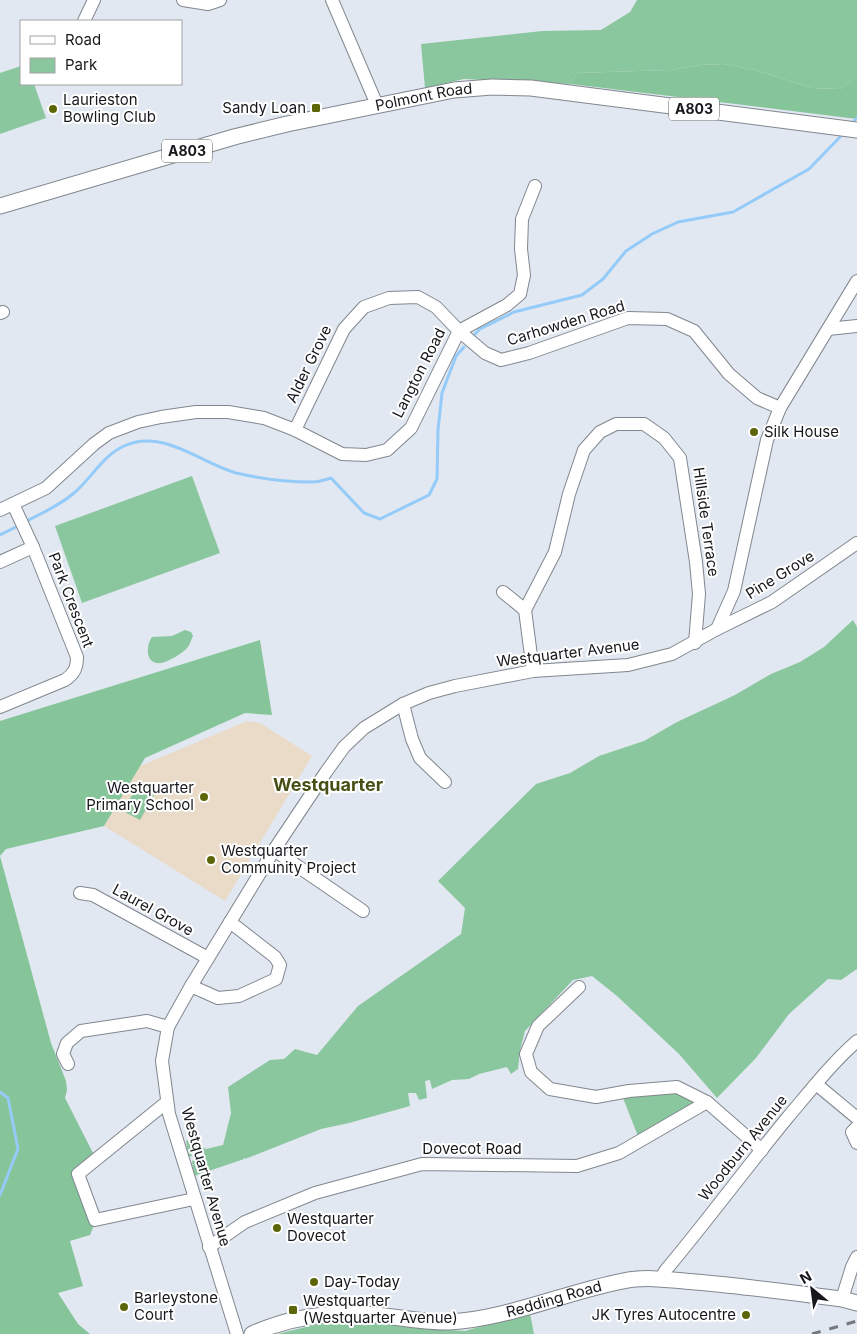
<svg xmlns="http://www.w3.org/2000/svg" width="857" height="1334" font-family="Inter,sans-serif">
<rect width="100%" height="100%" fill="#e1e8f1"/>
<!-- education -->
<path fill="#e9dbc8" d="M247,721L260,723L312,756L225,901L104,826L138,767Z"/>
<!-- green -->
<g fill="#8bc79e">
<path d="M637,0H857V77L840,89L811,88L755,70L724,64L700,65L671,70L577,73L571,84L464,79L425,88L421,44L542,31L601,30L630,12Z"/>
<path d="M21,66V84H34L46,118L0,134V73Z"/>
<path d="M192,476L220,553L82,603L55,526Z"/>
<path d="M853,620L857,627V969L841,980L828,979L789,1014L756,1058L717,1098L679,1054L617,996L592,976L573,980L525,1031L520,1050L518,1069L511,1074L507,1067L479,1074L469,1079L452,1080L432,1089L430,1080L425,1081L427,1098L419,1100L416,1093H408L410,1106L349,1123L321,1129L245,1159L244,1157V1159L194,1176L192,1161L202,1159L201,1151L191,1153L192,1156L188,1157L186,1140L206,1149L223,1145L231,1113L228,1087L270,1060L284,1059L295,1049L317,1055L358,1006L461,934L465,908L438,881L536,784L570,773L599,756L644,741L677,722L735,695L771,674L800,662L824,647Z"/>
<path d="M185,630L191,632L193,636C191,640 190,644 188,647C183,653 168,662 161,663C146,665 145,647 152,637L172,636Z"/>
<path d="M140,781L157,790L140,820L123,811Z"/>
<path d="M677,1087L707,1102L640,1141L621,1093Z"/>
<path d="M530,1313L534,1334H277L322,1323H376L433,1329L465,1331Z"/>
</g>
<!-- forest -->
<g fill="#86c49a">
<path d="M724,64L755,70L811,88L840,89L857,77V119L571,84L577,73L671,70L700,65Z"/>
<path d="M260,640L272,715L245,713L145,758L104,826L6,849L0,856L51,1043L66,1081L67,1090L65,1098L95,1157L76,1173L94,1225L90,1235L70,1241L83,1286L58,1293L78,1324L90,1334H0V721Z"/>
</g>
<g fill="none" stroke-linecap="round" stroke-linejoin="round">
<!-- stream -->
<g stroke="#94cbf9" stroke-width="3">
<path d="M854,121L857,118"/>
<path d="M475,334L480,329L514,312L582,295L603,279L626,251L652,234L678,222L733,212L809,169L840,137"/>
<path d="M25,522C42,513 59,506 74,493C92,478 102,456 124,446C163,428 200,463 236,473C258,478 289,482 312,482C318,482 325,480 331,478L364,513L380,519L429,495L437,479L438,430L442,393L456,356L464,347"/>
<path d="M0,535L20,525"/>
<path d="M0,1092L8,1098L18,1149L0,1195"/>
</g>
<!-- minor casing -->
<g stroke="#81878f" stroke-width="14">
<g id="minor">
<path d="M183,0L208,4L220,0"/>
<path d="M332,0L377,105"/>
<path d="M84,21L94,0"/>
<path d="M0,313L3,312"/>
<path d="M828,329L857,326"/>
<path d="M295,430L344,329L364,307L389,298L418,297L436,307L459,331L485,353L501,360L529,353L628,318L667,319L694,331L729,374L757,398L780,408"/>
<path d="M0,510L46,488L94,444L109,433L138,422L161,417L196,412H228L264,418L295,430L342,454L366,455L387,450L411,428L459,331L507,305L520,294L524,275L521,249L522,219L535,186"/>
<path d="M0,562L33,547"/>
<path d="M503,592L525,610L533,671"/>
<path d="M525,610L555,552L569,494L584,450L600,432L616,424H644L664,438L680,458L696,562L699,594L695,643"/>
<path d="M717,629L772,602L857,543"/>
<path d="M403,704L412,739L420,758L445,782"/>
<path d="M0,707L65,680C74,674 77,668 77,657L33,547L13,504"/>
<path d="M274,850L363,911"/>
<path d="M80,893L93,895L208,958"/>
<path d="M191,986L218,998L239,996L276,979L280,965L275,957L230,922"/>
<path d="M579,987L538,1026L526,1054L531,1072L550,1089L596,1097L629,1091L677,1087L707,1102L762,1150"/>
<path d="M68,1064L63,1054L67,1043L81,1031L147,1021L168,1027"/>
<path d="M816,1084L857,1118"/>
<path d="M167,1102L78,1174L95,1220L194,1199"/>
<path d="M857,1127L852,1132L857,1143"/>
<path d="M209,1247L245,1222L315,1193L422,1164L577,1166L619,1153L707,1102"/>
<path d="M661,1279L665,1271C707,1221 746,1168 788,1117C810,1091 831,1064 857,1041"/>
<path d="M842,1299L852,1267L857,1257"/>
<path d="M237,1334L169,1114L162,1061L168,1027L191,986L274,850L326,772L344,747L364,728L403,704L429,693L455,686L533,671L628,665L672,654L717,629L734,591L767,440L780,408L857,281"/>
</g>
</g>
<!-- major casing -->
<g stroke="#81878f" stroke-width="17">
<g id="major">
<path id="s1" d="M0,206L234,137L287,124L454,90L492,87L531,88L857,130"/>
<path id="s2" d="M252,1334C287,1318 324,1312 363,1314C392,1315 420,1323 449,1322C507,1319 566,1292 623,1281C646,1276 671,1280 695,1282C744,1286 793,1293 842,1299L857,1303"/>
</g>
</g>
<!-- minor -->
<use href="#minor" stroke="#fff" stroke-width="12"/>
<!-- major -->
<use href="#major" stroke="#fff" stroke-width="15"/>
<!-- rail -->
<path stroke="#75797f" stroke-width="3" stroke-dasharray="9 9" stroke-linecap="butt" d="M812,1334L857,1321"/>
</g>
<!-- markers -->
<g fill="#5c6608" stroke="#fff" stroke-width="2">
<rect x="311" y="103" width="10" height="10" rx="2.5"/>
<circle cx="53" cy="109" r="5"/>
<circle cx="754" cy="432" r="5"/>
<circle cx="204" cy="797" r="5"/>
<circle cx="211" cy="860" r="5"/>
<circle cx="277" cy="1228" r="5"/>
<circle cx="314" cy="1282" r="5"/>
<circle cx="124" cy="1307" r="5"/>
<rect x="288" y="1305" width="10" height="10" rx="2.5"/>
<circle cx="746" cy="1315" r="5"/>
</g>
<g text-anchor="middle" stroke-width="4" stroke-linejoin="round" paint-order="stroke">
<!-- shield labels -->
<g fill="#fff" stroke="#5c5d5f" stroke-width="1">
<rect x="669" y="97.5" width="50" height="23" rx="4"/>
<rect x="162" y="139.5" width="50" height="23" rx="4"/>
</g>
<g font-size="14" font-weight="bold" fill="#16181b">
<text x="694" y="114">A803</text>
<text x="187" y="156">A803</text>
</g>
<!-- street labels -->
<g font-size="15" fill="#16181b" stroke="#fff">
<text dy="5" stroke="none"><textPath href="#s1" startOffset="438">Polmont Road</textPath></text>
<text transform="translate(566 323) rotate(-17)" y="5">Carhowden Road</text>
<text transform="translate(309 364) rotate(-64)" y="5">Alder Grove</text>
<text transform="translate(419 373) rotate(-63)" y="5">Langton Road</text>
<text transform="translate(706 522) rotate(82)" y="5">Hillside Terrace</text>
<text transform="translate(780 575) rotate(-32)" y="5">Pine Grove</text>
<text transform="translate(71 600) rotate(69)" y="5">Park Crescent</text>
<text transform="translate(568 653) rotate(-7)" y="5">Westquarter Avenue</text>
<text transform="translate(153 910) rotate(29)" y="5">Laurel Grove</text>
<text transform="translate(743 1148) rotate(-51)" y="5">Woodburn Avenue</text>
<text x="472" y="1154">Dovecot Road</text>
<text transform="translate(206 1177) rotate(74)" y="5">Westquarter Avenue</text>
<text dy="5" stroke="none"><textPath href="#s2" startOffset="308">Redding Road</textPath></text>
</g>
<!-- poi labels -->
<g font-size="15" fill="#16181b" stroke="#fff" text-anchor="start">
<text x="63" y="105">Laurieston<tspan x="63" dy="17">Bowling Club</tspan></text>
<text x="306" y="113" text-anchor="end">Sandy Loan</text>
<text x="764" y="437">Silk House</text>
<text x="194" y="793" text-anchor="end">Westquarter<tspan x="194" dy="17">Primary School</tspan></text>
<text x="221" y="856">Westquarter<tspan x="221" dy="17">Community Project</tspan></text>
<text x="287" y="1224">Westquarter<tspan x="287" dy="17">Dovecot</tspan></text>
<text x="324" y="1287">Day-Today</text>
<text x="134" y="1303">Barleystone<tspan x="134" dy="17">Court</tspan></text>
<text x="303" y="1306">Westquarter<tspan x="303" dy="17">(Westquarter Avenue)</tspan></text>
<text x="736" y="1320" text-anchor="end">JK Tyres Autocentre</text>
</g>
<!-- quarter labels -->
<g font-size="18" font-weight="bold" fill="#474f15" stroke="#fff">
<text x="328" y="791">Westquarter</text>
</g>
</g>
<!-- legend -->
<rect x="20" y="20" width="162" height="65" fill="#ffffff" stroke="#a2a3a4"/>
<rect x="30" y="36" width="25" height="8" fill="#ffffff" stroke="#a2a3a4"/>
<text x="65" y="45" font-size="15" fill="#16181b">Road</text>
<rect x="30" y="58" width="25" height="15" fill="#8bc79e" stroke="#a2a3a4"/>
<text x="65" y="70" font-size="15" fill="#16181b">Park</text>
<!-- north arrow -->
<g transform="translate(812 1289) rotate(331)" stroke="#ffffff" stroke-width="4" paint-order="stroke">
<path d="M0-4L9 19L0 12L-9 19Z" fill="#16181b"/>
<text y="-8" font-size="14" font-weight="bold" text-anchor="middle" fill="#16181b">N</text>
</g>
</svg>
